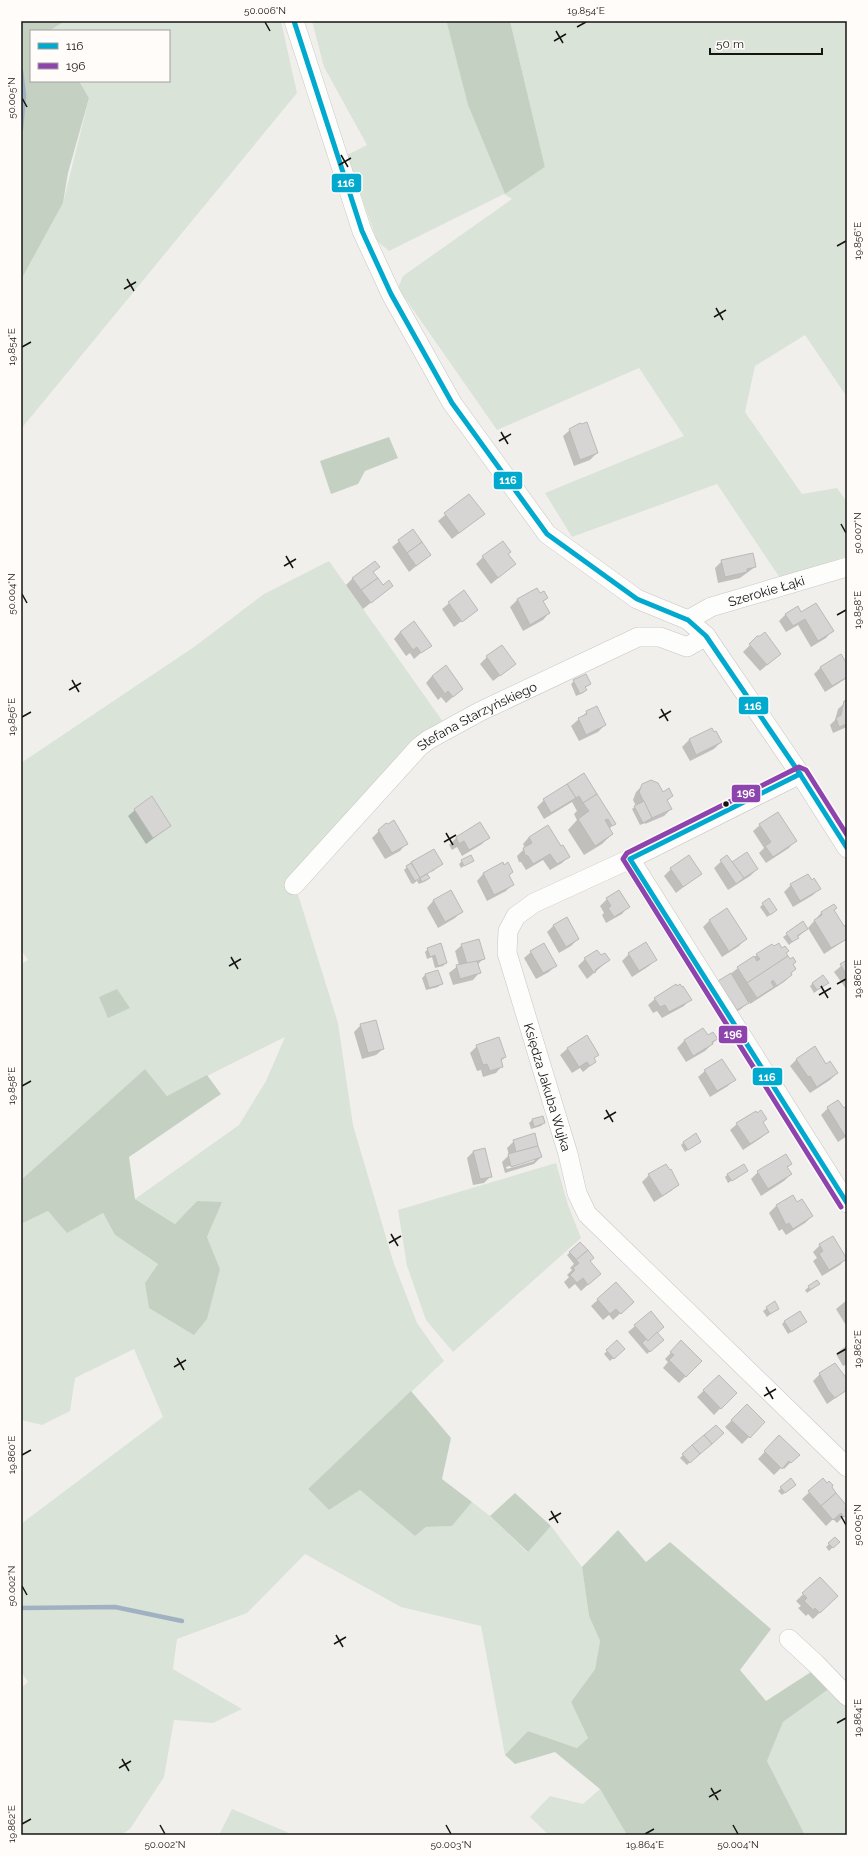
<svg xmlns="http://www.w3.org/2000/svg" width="868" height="1856" font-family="Raleway,sans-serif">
<rect width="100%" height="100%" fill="#f1efec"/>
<!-- green -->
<g fill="#dae3d8">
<path d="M65,21H281L297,93L21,429V280L63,203L89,98L79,81H169V31H49Z"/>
<path d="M312,21H455L448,23L468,104L505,194L545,167L510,21H847V397L805,335L755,366L745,412L802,494L837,488L847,502V556L780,578L717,484L572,537L545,493L684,436L639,368L497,430L398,288L403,276L512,199L504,194L389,251L377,241L347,155L367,145L324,67Z"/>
<path d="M329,561L446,726L296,888L338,1023L353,1125L393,1261L417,1323L444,1361L308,1489L329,1510L360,1490L415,1536L426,1527L452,1526L472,1502L490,1516L527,1552L551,1526L582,1567L589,1616L600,1641L595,1669L571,1702L588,1738L577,1748L528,1731L505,1755L481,1626L401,1607L305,1554L247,1613L177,1639L173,1669L242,1709L213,1723L174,1720L164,1777L130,1829L121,1835H21V1688L28,1682L21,1672V1524L163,1417L134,1349L75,1378L70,1411L42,1425L21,1420V1224L48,1211L68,1232L103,1213L115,1235L158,1264L145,1283L220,1269L207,1237L221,1203L197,1201L175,1224L135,1199L239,1125L266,1081L285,1037L167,1096L145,1069L21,1180V964L28,960L21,950V763L194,647L264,594Z"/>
<path d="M556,1163L568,1205L581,1238L453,1352L426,1320L407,1266L398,1210Z"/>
<path d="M833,1686L847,1703V1835H805L767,1761L783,1722Z"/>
<path d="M600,1789L627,1835H549L530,1817L550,1796L583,1804Z"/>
<path d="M232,1809L287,1832L289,1835H219Z"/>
</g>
<!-- forest -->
<g fill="#c4d1c2">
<path d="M21,21H65L49,31H31V81H79L89,98L68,173L63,203L21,280Z"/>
<path d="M455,21H510L545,167L505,194L468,105L447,23Z"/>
<path d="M389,437L398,458L365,471L358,484L331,494L320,461Z"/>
<path d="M117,989L130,1008L108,1018L99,997Z"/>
<path d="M145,1069L167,1096L207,1075L221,1094L129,1157L135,1199L175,1224L197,1201L222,1202L207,1237L220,1269L207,1319L194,1335L149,1308L145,1283L158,1264L115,1235L103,1213L67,1233L48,1211L21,1224V1180Z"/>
<path d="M411,1391L451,1438L442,1479L472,1502L452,1526L426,1527L415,1536L360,1490L329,1510L308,1489Z"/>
<path d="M515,1493L551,1526L528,1552L490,1516Z"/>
<path d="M618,1530L646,1562L670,1542L771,1629L740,1670L766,1701L814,1670L833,1686L783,1722L767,1761L805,1835H627L600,1789L555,1752L515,1764L505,1755L528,1731L577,1748L588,1738L571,1702L595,1669L600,1641L589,1616L582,1567Z"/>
</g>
<!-- shadow -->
<g fill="#0003" fill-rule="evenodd">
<path d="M570,430L597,453L590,460L574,466L563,436Z"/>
<path d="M469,495L483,514L452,539L438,521Z"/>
<path d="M412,531L430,555L409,572L392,547Z"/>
<path d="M507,554L515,564L491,584L476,564L483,557Z"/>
<path d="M722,561L755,567L740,578L718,583L715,568Z"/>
<path d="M378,567L373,573L382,586H392L363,609L346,585L353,578Z"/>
<path d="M536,589L540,595L547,598L543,602L549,613L543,620L523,631L510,607L517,600Z"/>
<path d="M463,592L476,610L454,627L442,609Z"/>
<path d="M801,613L832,631L826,638L811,647L798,625L786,632L779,621L786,614Z"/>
<path d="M400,632L430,645L414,659L410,653L406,656L394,639Z"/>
<path d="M751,644L780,654L760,671L743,652Z"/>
<path d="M487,657L515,664L493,681L480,664Z"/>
<path d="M847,666V678L825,692L814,674L821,667Z"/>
<path d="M432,676L462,689L446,703L441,697L438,700L426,683Z"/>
<path d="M574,681L590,684L585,688L586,690L583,693L576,696L571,684Z"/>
<path d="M847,701V727L833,733L830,725L835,720L838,709Z"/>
<path d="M587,712L605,725L598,732L579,741L571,726Z"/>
<path d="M711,729L721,742L714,749L690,761L682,747L689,740Z"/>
<path d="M584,775L615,823L609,829L612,834L602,844L584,855L568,830L577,820L574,814L577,811L572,802L544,819L537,807L544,800Z"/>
<path d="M643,785L672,796L667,801L671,809L664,816L645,824V823L640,825L632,809L636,806L633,800L636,792Z"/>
<path d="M135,810L170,826L146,844L128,816Z"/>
<path d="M386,824L406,844L400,851L385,859L372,838Z"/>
<path d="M480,824L488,837L482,844L462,856L457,847L452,850L449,845L456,838Z"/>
<path d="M760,825L795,841L789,848L766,863L759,853L764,848L753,831Z"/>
<path d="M529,837L568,857L562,863L550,870L543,860L526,870L521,862H519L517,856L525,848L523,844Z"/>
<path d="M434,850L442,864L427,875L429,878L426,881L419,884L417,881L413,884L411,883L404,870L411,863ZM435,867V870L416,881L415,880Z"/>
<path d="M727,856L732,863L757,869L750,876L728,890L714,868Z"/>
<path d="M462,861H472L461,868L459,864Z"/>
<path d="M502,864L513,884L506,891L487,901L477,881L483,874Z"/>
<path d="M671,869L700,874L676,893L664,876Z"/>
<path d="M808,875L819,889L813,895L793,907L784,892L791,885Z"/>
<path d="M450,891L462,911L455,918L438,928L427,908L433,901Z"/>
<path d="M619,892L628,907L622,914L606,923L602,915L604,913L600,906L607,899Z"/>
<path d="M763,904L773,913L767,917L760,907Z"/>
<path d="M834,905L833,910L847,933V939L824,954L808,928L821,913Z"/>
<path d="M710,920L745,939L739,946L722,957L703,927Z"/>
<path d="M803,923L807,929L789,945L783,937Z"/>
<path d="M554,925L578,939L571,946L559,953L547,932Z"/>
<path d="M462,945L484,958L477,965L479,973L473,980L453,985L449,973L459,965L455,951Z"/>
<path d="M428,949L446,963L443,966L435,968L432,957L427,959L425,952Z"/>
<path d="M531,952L555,966L549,972L536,979L524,958Z"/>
<path d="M785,953L792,964L791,975L784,982L750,1004L749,1002L741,1009L730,1016L712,988L738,968L757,955Z"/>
<path d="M629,954L656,959L649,966L632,977L622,961Z"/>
<path d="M601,957L609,960L587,979L578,966L585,959Z"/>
<path d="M847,961V990L834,972Z"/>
<path d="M438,971L442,983L438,987L426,990L422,978L425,975Z"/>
<path d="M813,983H827L814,993L810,986Z"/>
<path d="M655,999H690L684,1006L662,1018L657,1011L653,1013L648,1005Z"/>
<path d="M361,1025L383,1049L376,1055L362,1059L354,1032Z"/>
<path d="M703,1030L708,1037L717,1039L705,1051L686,1062L677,1048L684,1041Z"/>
<path d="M586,1037L597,1055L593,1059L595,1062L583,1072L580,1068L572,1073L560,1055L567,1049Z"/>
<path d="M477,1046L505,1057L501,1061L502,1066L496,1073L483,1077L481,1070L477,1071L470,1053Z"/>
<path d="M797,1059L826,1065L837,1073L830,1080L810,1093L790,1066Z"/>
<path d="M705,1071L734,1079L728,1086L710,1097L698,1077Z"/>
<path d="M847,1107V1136L838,1142L821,1115L828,1108L843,1109Z"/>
<path d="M543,1117L544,1123L541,1126L531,1129L529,1123L532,1120Z"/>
<path d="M762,1123L768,1132L761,1138L743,1150L730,1130L737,1124Z"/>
<path d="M514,1141L541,1157L534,1164L505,1173L502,1162L509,1155L507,1148ZM534,1159V1161L507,1169L506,1167Z"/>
<path d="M700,1141L685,1152L681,1145L684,1142Z"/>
<path d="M474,1151L491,1176L484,1183L473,1185L467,1158Z"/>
<path d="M791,1164L787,1168L791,1174L784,1181L761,1196L751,1179L758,1172Z"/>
<path d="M747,1171L728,1183L725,1177L728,1174Z"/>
<path d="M649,1175L678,1185L671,1191L654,1202L642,1182Z"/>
<path d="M792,1196L797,1203L812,1216L805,1223L786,1235L782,1229L779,1231L769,1213L776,1206Z"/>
<path d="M580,1243L589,1261L593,1280L581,1291L575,1284L569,1289L564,1282L569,1277L567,1275L572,1270L570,1268L574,1264L567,1255Z"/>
<path d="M820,1245L846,1258L840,1265L822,1276L813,1261L817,1258L813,1252Z"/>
<path d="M817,1281L819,1284L807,1293L805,1290Z"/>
<path d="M616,1283L626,1308L613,1320L609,1315L603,1320L591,1306Z"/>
<path d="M847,1300V1327L836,1309Z"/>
<path d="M774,1303L778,1308L767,1317L763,1311Z"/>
<path d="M785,1321L806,1322L788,1334L782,1324Z"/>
<path d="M635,1326L659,1343L647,1354L628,1332Z"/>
<path d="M681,1342L701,1361L679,1383L663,1368L668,1362L665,1359Z"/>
<path d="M847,1345V1364L843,1366L836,1354Z"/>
<path d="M607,1351L620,1352L610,1361L604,1354Z"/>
<path d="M841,1371L847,1382V1390L827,1404L813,1381L820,1374Z"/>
<path d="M719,1376L735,1393L714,1415L697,1397Z"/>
<path d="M747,1405L764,1422L742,1444L725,1427Z"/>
<path d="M719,1436L687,1465L680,1458L683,1455Z"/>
<path d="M779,1437L798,1455L784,1469L782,1467L774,1475L758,1459Z"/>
<path d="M823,1479L847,1507L844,1510L847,1514L840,1520L837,1523L833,1519L826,1526L802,1499Z"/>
<path d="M781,1488H791L782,1495L778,1491Z"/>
<path d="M835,1538L838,1542L829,1551L826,1547Z"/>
<path d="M820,1578L830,1603L813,1619L808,1614L806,1616L798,1608L801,1606L796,1601Z"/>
</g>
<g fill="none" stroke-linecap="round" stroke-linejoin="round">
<!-- stream -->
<g stroke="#a0b2c2" stroke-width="4.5">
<path d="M21,71L24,95L21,129"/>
<path d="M21,1608L115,1607L182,1621"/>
</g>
</g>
<!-- building -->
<g fill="#d6d5d4" stroke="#bbbab9">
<path d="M587,422L598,453L580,460L569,429L580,423L582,424Z"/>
<path d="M469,494L485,514L459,533L444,513Z"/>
<path d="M413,529L422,542L407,553L398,540Z"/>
<path d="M503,541L511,552L508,554L516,564L498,578L482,556Z"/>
<path d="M422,542L431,555L416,566L407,553Z"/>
<path d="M753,553L756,567L747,569V572L725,577L721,560Z"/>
<path d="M375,561L380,567L373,572L378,578L361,590L352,578Z"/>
<path d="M378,578L383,585L389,580L393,586L371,603L361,590Z"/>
<path d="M537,588L540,593L544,591L548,598L543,601L550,613L530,625L517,599Z"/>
<path d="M464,590L478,610L462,622L448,602Z"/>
<path d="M816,603L834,631L818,641L805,619L793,626L785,614L798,606L801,612Z"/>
<path d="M414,621L432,646L421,653L417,647L413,650L400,632Z"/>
<path d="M765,632L781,654L767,665L749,644L757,636H760Z"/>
<path d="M502,645L516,664L500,676L486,656Z"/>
<path d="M841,654L847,664V677L832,686L820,667Z"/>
<path d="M446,665L463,689L453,697L448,691L445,694L432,676Z"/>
<path d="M586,674L591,684L585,687L587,690L580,694L573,680Z"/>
<path d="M847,700V724L839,727L836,718L841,715L844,701Z"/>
<path d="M597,706L606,725L586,735L578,718L587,714L586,711Z"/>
<path d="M712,728L714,732L716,731L722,742L696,755L689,739Z"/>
<path d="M584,773L597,794L583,803L579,796L576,798L567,784Z"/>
<path d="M651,780L658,783L663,792L669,788L673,796L667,800L672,809L652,818L639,792L642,784Z"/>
<path d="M567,784L576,798L551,813L543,799Z"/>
<path d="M597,794L616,824L612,826L608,819L605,820L613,834L595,846L578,819L589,811L583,803Z"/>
<path d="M152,796L171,826L153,838L134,809Z"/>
<path d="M644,801L652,818L643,823L634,806Z"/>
<path d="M778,812L797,841L773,857L765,846L771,842L759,824Z"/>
<path d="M394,820L408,844L392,853L378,830L386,823L388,824Z"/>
<path d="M480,822L490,838L469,850L464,841L459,844L456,837Z"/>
<path d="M548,825L561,846L563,845L570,857L557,864L550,854L533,864L528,856L525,855L523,848L532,843L529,837Z"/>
<path d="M434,849L443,864L420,878L411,862Z"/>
<path d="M747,852L758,869L744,878L732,862Z"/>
<path d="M471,855L474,861L464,866L461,860Z"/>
<path d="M689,855L702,874L683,887L670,868Z"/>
<path d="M727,855L744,878L736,884L720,860Z"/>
<path d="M503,862L504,865L508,862L513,872L509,875L514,885L494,895L483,873Z"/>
<path d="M411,863L420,878L415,881L406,866Z"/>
<path d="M427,874L430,878L422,882L420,878Z"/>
<path d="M808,874L812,880L814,878L821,889L800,901L790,884Z"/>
<path d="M451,890L463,912L445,922L433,900Z"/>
<path d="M619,890L630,907L614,917L608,908L611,906L606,898Z"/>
<path d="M769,898L777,910L770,915L762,903Z"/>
<path d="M834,904L837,908L834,910L844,926L846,925L847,927V939L831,948L814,920L822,915L821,912Z"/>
<path d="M727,908L747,939L728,952V950L709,920Z"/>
<path d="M567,917L579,939L566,947L553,925Z"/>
<path d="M803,921L808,929L797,936L799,938L792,942L786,933Z"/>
<path d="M479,939L485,959L467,964L461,944Z"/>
<path d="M646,942L657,960L639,971L628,953Z"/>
<path d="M441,943L447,963L438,966L435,955L430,957L427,948Z"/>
<path d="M544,943L557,966L543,973L530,951Z"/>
<path d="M779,943L782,948L785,946L789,951L786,953L788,956L747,983L737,967L754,956L757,961L760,959L756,954L772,944L774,946Z"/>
<path d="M597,950L601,955L605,953L610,960L595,970L596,972L594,973L584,958Z"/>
<path d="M788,956L790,959L793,957L796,962L793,964L796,969L791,973L792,975L777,986L773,980L771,982L774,987L757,998L747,983Z"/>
<path d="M847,960V975L840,964Z"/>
<path d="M477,961L481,973L460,979L456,965Z"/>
<path d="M438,970L443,984L429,988L425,974Z"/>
<path d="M731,973L749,1003L737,1010L718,981Z"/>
<path d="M823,975L829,983L817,990L812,983Z"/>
<path d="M676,984L677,986L680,984L682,987L683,986L692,1000L669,1012L665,1005L660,1007L654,998Z"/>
<path d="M376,1020L384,1049L368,1053L360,1024Z"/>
<path d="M703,1028L708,1035L713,1032L718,1039L712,1042L713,1044L693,1056L684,1040Z"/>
<path d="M587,1035L599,1055L594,1058L596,1062L590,1066L587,1062L579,1067L567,1048Z"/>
<path d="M499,1037L506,1057L501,1059L503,1067L490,1071L487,1064L483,1065L476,1045Z"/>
<path d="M815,1046L826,1064L830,1061L838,1073L815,1088L816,1086L810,1076L808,1077L796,1059Z"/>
<path d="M722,1059L736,1080L717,1091L704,1070Z"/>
<path d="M838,1100L844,1108L847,1105V1135L845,1136L827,1107Z"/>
<path d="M761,1110L767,1119L763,1122L769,1132L750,1144L736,1123L756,1111L757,1113Z"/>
<path d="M543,1116L545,1123L534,1127L532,1119Z"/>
<path d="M535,1133L538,1146L516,1152L513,1140Z"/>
<path d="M696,1133L701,1142L688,1150L683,1142Z"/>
<path d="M538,1146L542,1157L511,1167L508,1154Z"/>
<path d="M485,1148L492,1177L480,1179L473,1151Z"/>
<path d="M786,1154L792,1164L787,1167L792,1174L768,1189L757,1171Z"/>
<path d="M666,1164L670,1170L671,1169L679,1185L662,1196L648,1174Z"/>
<path d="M744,1164L748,1171L732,1181L727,1174Z"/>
<path d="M793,1195L797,1202L802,1199L813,1216L793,1229L789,1223L786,1225L776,1205Z"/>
<path d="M833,1236L847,1259L829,1270L819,1254L823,1251L819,1244Z"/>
<path d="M580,1242L588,1250L577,1260L569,1252Z"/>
<path d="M588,1250L594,1258L590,1261L601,1274L588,1285L583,1278L577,1283L570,1275L575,1270L573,1268L579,1263L576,1260Z"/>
<path d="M817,1280L820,1284L810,1290L808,1286Z"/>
<path d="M616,1282L634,1302L621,1314L616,1309L610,1314L597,1299Z"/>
<path d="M775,1301L779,1309L770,1314L766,1307Z"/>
<path d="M651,1311L664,1327L648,1341L634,1325Z"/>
<path d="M800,1311L807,1322L791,1332L784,1321Z"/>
<path d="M657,1332L664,1340L650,1352L642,1343L646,1339L648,1341Z"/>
<path d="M617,1340L625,1349L614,1359L606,1350Z"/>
<path d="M681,1340L702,1361L686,1377L669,1360L674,1355L670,1352Z"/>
<path d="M835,1363L847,1379V1390L835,1398L828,1390L819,1373Z"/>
<path d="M719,1375L737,1393L721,1409L703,1390Z"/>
<path d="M747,1404L765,1422L750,1438L731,1420Z"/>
<path d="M716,1425L724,1433L712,1444L704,1435Z"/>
<path d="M704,1435L712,1444L700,1454L692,1445Z"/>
<path d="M779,1435L800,1455L791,1463L789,1461L782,1469L764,1451Z"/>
<path d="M692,1445L700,1454L690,1463L682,1454Z"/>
<path d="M791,1478L796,1485L785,1493L780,1487Z"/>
<path d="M823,1478L827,1483L829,1481L833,1485L832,1487L836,1493L821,1506L808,1491Z"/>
<path d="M836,1493L847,1506L845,1510L847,1515L844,1517L841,1513L833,1520L821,1506Z"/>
<path d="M835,1537L840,1542L833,1548L828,1543Z"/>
<path d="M820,1577L838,1596L820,1613L815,1608L813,1610L804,1601L807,1598L802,1593Z"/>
</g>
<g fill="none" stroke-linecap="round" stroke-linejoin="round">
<!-- minor casing -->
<g stroke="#c7c6c4" stroke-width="20">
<g id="minor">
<path d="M294,21L362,231L391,294L452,403L547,534L637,599L688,620L706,636L800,774L847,848"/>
<path id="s1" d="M688,620L711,607L847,567"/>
<path id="s2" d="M800,774L630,859L534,903L516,916L508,931L507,953L568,1154L577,1193L587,1214L847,1467"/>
<path d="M630,859L847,1203"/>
<path id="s3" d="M294,885L419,747L428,740L479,712L638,637H660L687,647L706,636"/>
<path d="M789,1639L816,1664L847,1696"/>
</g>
</g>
<!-- minor -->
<use href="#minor" stroke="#fdfdfc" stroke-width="19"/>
<!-- bus-1 casing -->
<g stroke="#fffcfa" stroke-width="8">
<g id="bus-1">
<path d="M294,21L362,231L391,294L452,403L547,534L637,599L688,620L706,636L800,774L847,848"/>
<path d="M800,774L630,859L847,1203"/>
</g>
</g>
<!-- bus-2 casing -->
<g stroke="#fffcfa" stroke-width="8">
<path id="bus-2" d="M841,1207L623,859L627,853L799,767L806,770L847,835"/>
</g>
<!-- bus-1 -->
<use href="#bus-1" stroke="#00a9ce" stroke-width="5"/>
<!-- bus-2 -->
<use href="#bus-2" stroke="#8e44ad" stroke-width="5"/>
</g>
<!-- ticks -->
<path fill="none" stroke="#161413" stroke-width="1.5" d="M265,22L270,31M577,27L586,22M556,31L563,43M554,41L566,34M22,98L27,107M341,155L348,167M339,165L351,158M837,246L846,241M127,279L134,291M124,289L136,282M716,308L723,320M714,317L726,310M22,347L31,342M501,432L508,444M499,441L511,434M841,524L846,533M286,556L293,568M284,566L296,559M22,594L27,603M837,615L846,610M72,680L79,692M69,690L81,683M661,709L668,721M22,717L31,712M659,718L671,711M446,833L453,845M444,842L456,835M231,957L238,969M229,966L241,959M837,984L846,979M821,986L828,998M819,995L831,988M22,1086L31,1081M606,1110L613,1122M604,1119L616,1112M391,1234L398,1246M389,1243L401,1236M837,1354L846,1349M177,1358L184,1370M174,1367L186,1360M766,1387L773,1399M764,1396L776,1389M22,1455L31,1450M551,1511L558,1523M841,1516L846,1525M549,1520L561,1513M22,1586L27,1595M336,1635L343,1647M334,1644L346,1637M837,1723L846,1718M122,1759L129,1771M119,1768L131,1761M711,1788L718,1800M709,1797L721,1790M22,1824L31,1819M160,1825L165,1834M446,1825L451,1834M733,1825L738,1834M645,1834L654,1829"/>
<!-- markers -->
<circle fill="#161413" stroke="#fffcfa" stroke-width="1.5" cx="726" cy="804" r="3.5"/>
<g text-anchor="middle" stroke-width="3" stroke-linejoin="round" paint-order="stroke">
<!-- street labels -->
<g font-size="13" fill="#161413" stroke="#fffcfa">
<text dy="5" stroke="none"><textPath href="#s1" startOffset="84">Szerokie Łąki</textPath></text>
<text dy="5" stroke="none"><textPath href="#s3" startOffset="252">Stefana Starzyńskiego</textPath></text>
<text dy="5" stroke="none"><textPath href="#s2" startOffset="497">Księdza Jakuba Wujka</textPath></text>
</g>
</g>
<g stroke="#fffcfa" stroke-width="1.5">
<rect x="331" y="173" width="31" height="20" rx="4" fill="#00a9ce"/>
<rect x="493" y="471" width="30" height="19" rx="4" fill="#00a9ce"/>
<rect x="738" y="696" width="31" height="19" rx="4" fill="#00a9ce"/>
<rect x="731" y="784" width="30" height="19" rx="4" fill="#8e44ad"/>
<rect x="718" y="1025" width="30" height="19" rx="4" fill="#8e44ad"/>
<rect x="752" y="1067" width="31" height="19" rx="4" fill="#00a9ce"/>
</g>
<g font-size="11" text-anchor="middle" font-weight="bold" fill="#fff">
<text x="346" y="187">116</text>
<text x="508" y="484">116</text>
<text x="753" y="710">116</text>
<text x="746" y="797">196</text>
<text x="733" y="1038">196</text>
<text x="767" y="1081">116</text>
</g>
<!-- border -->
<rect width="868" height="1856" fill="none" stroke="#fffcfa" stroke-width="44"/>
<!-- legend -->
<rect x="30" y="30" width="140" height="52" fill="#fffcfa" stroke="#a29f9e"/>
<rect x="38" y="43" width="20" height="6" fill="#00a9ce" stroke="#a29f9e"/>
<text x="66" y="50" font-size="12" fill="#161413">116</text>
<rect x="38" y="63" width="20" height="6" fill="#8e44ad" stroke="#a29f9e"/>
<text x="66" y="70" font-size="12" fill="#161413">196</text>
<!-- scale -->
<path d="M710 48v6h112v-6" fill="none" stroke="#161413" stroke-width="2"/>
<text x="716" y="48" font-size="12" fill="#161413" stroke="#fffcfa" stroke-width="3" paint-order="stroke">50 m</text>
<rect x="22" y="22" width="824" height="1812" fill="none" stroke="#161413" stroke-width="1.5"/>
<g font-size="10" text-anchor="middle" fill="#161413">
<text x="265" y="14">50.006°N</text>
<text x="586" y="14">19.854°E</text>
<text transform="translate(11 98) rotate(-90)" y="4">50.005°N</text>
<text transform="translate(857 241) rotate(-90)" y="4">19.856°E</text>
<text transform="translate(11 347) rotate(-90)" y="4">19.854°E</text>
<text transform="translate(857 533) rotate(-90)" y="4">50.007°N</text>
<text transform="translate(11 594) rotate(-90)" y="4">50.004°N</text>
<text transform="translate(857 610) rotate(-90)" y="4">19.858°E</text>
<text transform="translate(11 717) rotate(-90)" y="4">19.856°E</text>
<text transform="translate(857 979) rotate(-90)" y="4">19.860°E</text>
<text transform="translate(11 1086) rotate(-90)" y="4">19.858°E</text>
<text transform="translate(857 1349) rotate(-90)" y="4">19.862°E</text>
<text transform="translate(11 1455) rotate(-90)" y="4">19.860°E</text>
<text transform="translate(857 1525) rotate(-90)" y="4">50.005°N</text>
<text transform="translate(11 1586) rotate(-90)" y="4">50.002°N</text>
<text transform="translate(857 1718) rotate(-90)" y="4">19.864°E</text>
<text transform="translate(11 1824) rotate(-90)" y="4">19.862°E</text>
<text x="165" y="1848">50.002°N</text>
<text x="451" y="1848">50.003°N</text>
<text x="645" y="1848">19.864°E</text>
<text x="738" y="1848">50.004°N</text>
</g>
</svg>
